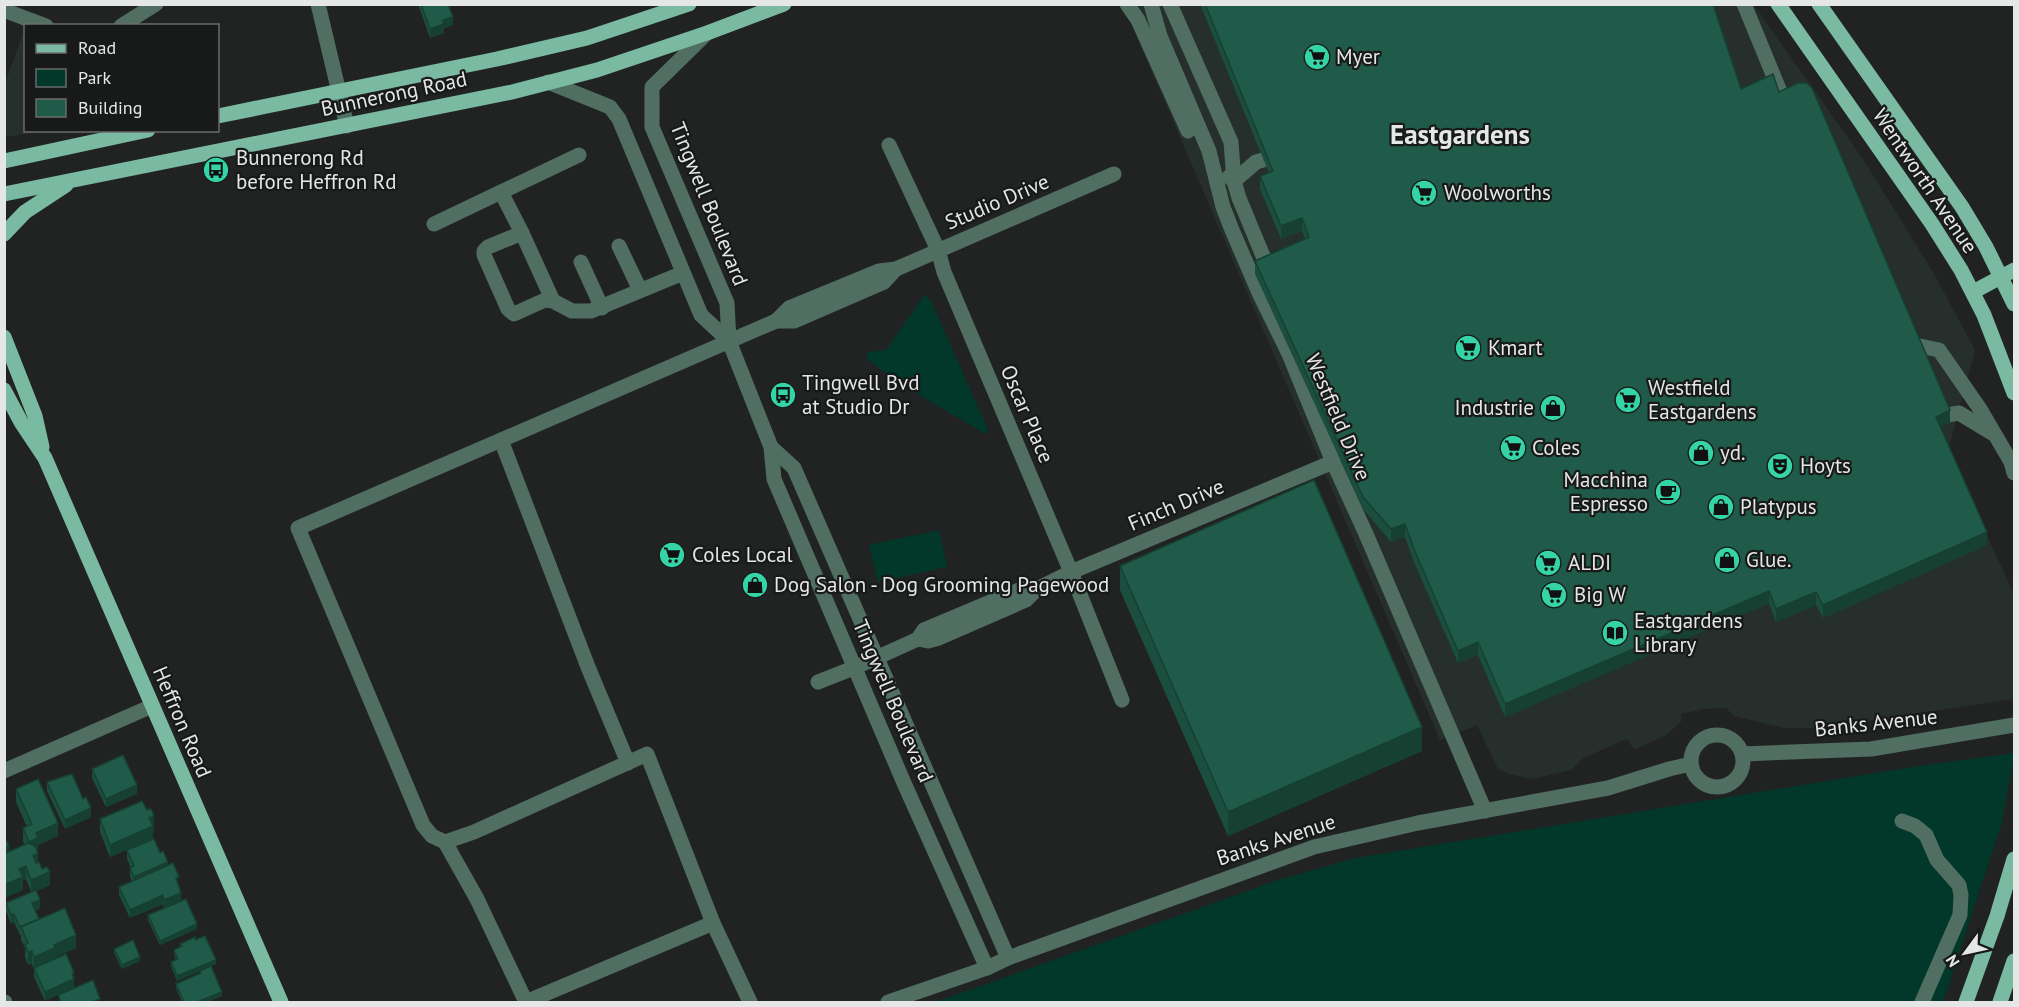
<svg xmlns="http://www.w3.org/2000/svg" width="2019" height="1007" font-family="'PT Sans',sans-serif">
<rect width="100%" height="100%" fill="#212322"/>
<!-- built -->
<g fill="#262f2b">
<path d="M1123,5H1754L1863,159L1933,272L1975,350L1948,451L2014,594V699L1820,728H1784L1734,716L1726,708L1704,709L1681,714V722L1666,735L1634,750L1627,739L1583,758L1571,770L1532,779L1509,774L1498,769L1477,725L1440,740Z"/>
<path d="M26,24V130L47,131L5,137V84Z"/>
</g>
<!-- green -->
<g fill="#013829">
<path d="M925,294L931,301L988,430V433H984L904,386L868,360L867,352L886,350Z"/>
<path d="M939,530L947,567L878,582L869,545Z"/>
<path d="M2014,753L2002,823L1943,1002H936L1278,880L1355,858L1918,766Z"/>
</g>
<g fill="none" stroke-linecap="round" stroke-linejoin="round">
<!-- minor -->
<g stroke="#506e62" stroke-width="15">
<path d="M318,4L347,126"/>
<path d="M1127,4L1138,20L1188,131"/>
<path d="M1151,4L1160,36L1209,151L1223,207L1232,230L1260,295L1289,354L1333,462L1366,534L1485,811"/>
<path d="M1170,4L1231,142L1234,181L1239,198L1268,268L1275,271"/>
<path d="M1744,4L1781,94L1767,101"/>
<path d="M4,7L6,11L46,26"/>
<path d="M121,26L156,4"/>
<path d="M707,33L652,87V127L727,303L729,341L771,447L774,479L904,783L987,968"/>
<path d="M548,82L610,107L619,119L701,315L729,341"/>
<path d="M889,145L938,250L944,272L1071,572L1122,700"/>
<path d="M579,155L501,192L522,233L488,247L484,251V255L508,309L514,314L545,300L553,301L572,311H591L683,273"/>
<path d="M1229,177L1234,181L1256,162L1263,160"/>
<path d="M434,224L501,192"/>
<path d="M522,233L553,301"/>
<path d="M619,246L640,290"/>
<path d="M581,262L602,308"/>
<path d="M776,321H794L884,282L896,269"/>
<path d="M1905,350L1915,345L1939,350L1980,409L2011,462L2014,473"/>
<path d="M1947,415L1959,413L1992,433"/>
<path d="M501,440L588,667L628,763"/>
<path d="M771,447L794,468L1008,958"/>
<path d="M918,639L928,641L939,638L1026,600L1037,589L1071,572L1333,462"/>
<path d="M818,682L856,667L918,639L924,630L1021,589H1037"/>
<circle cx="1717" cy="761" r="26"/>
<path d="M1742,754L1871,749L2014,725"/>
<path d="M4,771L152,706"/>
<path d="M1902,821L1915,826L1926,835L1937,860L1959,885L1961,895L1960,915L1922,1002"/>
<path d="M445,842L477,899L526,1002"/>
<path d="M713,923L750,1002"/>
<path d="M4,1002H5"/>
<path d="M526,1002L713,923L647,754L474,832L445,842L432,836L423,825L298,528L776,321L789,308L879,271L896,269L1114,174"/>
<path d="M888,1002L987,968L1008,958L1314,847L1418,823L1608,788L1669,769L1691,764"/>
</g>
<!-- major -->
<g stroke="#7abaa2" stroke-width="15">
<path d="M1778,4L1932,224L1961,270L1984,315L2014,393"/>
<path d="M1819,4L1962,207L1986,247L2014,304"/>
<path d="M218,116L497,59L587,38L689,4"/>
<path d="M4,161L148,130"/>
<path d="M4,194L512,92L597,70L707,33L784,4"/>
<path d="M4,234L25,212L66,185"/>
<path d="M1973,292L2014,270"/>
<path d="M4,337L35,416L42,447"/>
<path d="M4,390L21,422L45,458L281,1002"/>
<path d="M1966,1002L1997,916L2014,859"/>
<path d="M2000,1002L2014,961"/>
</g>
</g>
<!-- wall -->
<g fill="#1b4e3e">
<path d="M418,4H448L453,25L444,28V33L430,38Z"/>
<path d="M1200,4H1713L1741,89L1779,92L1950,422L1940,428L1987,545L1823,618L1816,605L1776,622L1769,603L1505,717L1478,655L1458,663L1414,562L1405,537L1391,542L1363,509L1255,274V261L1305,239L1302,231L1281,239L1260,189V176L1269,173Z"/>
<path d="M1120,566L1422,751L1228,836L1120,590Z"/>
<path d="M92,769L137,794L106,807L92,778Z"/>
<path d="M47,782L91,817L65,829L47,791Z"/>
<path d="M16,789L58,836L38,845L37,851L38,862L50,885L36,891L40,908L35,910L39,920L76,948L55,957V959L74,972V987L45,1001L34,977V969L32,964L28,965L25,957V948L21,940V935H20L14,922L11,924L6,911V903L31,892L26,879L23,880V890L4,898V836L9,852L25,845L23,841V828L27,827L16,802Z"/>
<path d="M147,810L154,829H153V839L179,885L181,901L197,929L160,945L148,920V915L164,909L163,904L130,918L119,895V887L132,881L130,877V868H131L127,859V850L144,843L110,857L100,832V819Z"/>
<path d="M195,940L216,964L211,966L222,996L207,1002H182L176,988V984L200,974V971L177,981L171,966V962L176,960L174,954V950L180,947V944Z"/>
<path d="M114,949L140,961L122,969L114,953Z"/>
</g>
<!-- shaded-wall -->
<g fill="#164032">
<path d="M453,17V25L444,28V33L430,38V29L443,20Z"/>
<path d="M1302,218V231L1281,239V226Z"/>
<path d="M1950,410V422L1936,430V417Z"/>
<path d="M1405,524V537L1391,542V529Z"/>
<path d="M1987,532V545L1823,618V605Z"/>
<path d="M1769,591V603L1505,717V704Z"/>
<path d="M1816,592V605L1776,622V609Z"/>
<path d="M1478,642V655L1458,663V651Z"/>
<path d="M1422,727V751L1228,836V812Z"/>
<path d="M137,785V794L106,807V799Z"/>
<path d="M91,808V817L65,829V820Z"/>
<path d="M154,816L153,839L110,857V845L149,818Z"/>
<path d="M58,823V836L38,845V851L29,854V842L36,833Z"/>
<path d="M9,846V859L4,861V848Z"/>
<path d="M38,853V866L33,869V856Z"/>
<path d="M168,862V871L134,885V877Z"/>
<path d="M26,866V879L23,880V890L4,898V885L19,869Z"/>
<path d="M50,872V885L31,893V880Z"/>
<path d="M181,893V902L164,909V900Z"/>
<path d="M163,895V904L130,918V910Z"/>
<path d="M40,900V908L32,912V903Z"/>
<path d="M14,914V922L11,924V915Z"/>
<path d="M197,924V929L160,945V941Z"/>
<path d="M76,935V948L55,957V960L34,969V957L54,945Z"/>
<path d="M32,951V964L28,965V952Z"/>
<path d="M140,957V961L122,969V965Z"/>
<path d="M216,960V964L177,981V976Z"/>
<path d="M74,972V987L45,1001V992Z"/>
<path d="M222,992V996L207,1002H197Z"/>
</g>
<!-- building -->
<g fill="#1f5b48" stroke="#164032" stroke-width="1.5">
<path d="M421,4H448L453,17L443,20L444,24L430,29Z"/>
<path d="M1205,4H1713L1741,89L1773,74L1779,92L1798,83H1807L1812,88L1950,410L1936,417L1987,532L1823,605L1816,592L1776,609L1769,591L1505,704L1478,642L1458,651L1414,549L1405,524L1391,529L1363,497L1255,261L1309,237L1302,218L1281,226L1260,176L1273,171Z"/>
<path d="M1314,480L1422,727L1228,812L1120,566Z"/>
<path d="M123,755L137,785L106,799L92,769Z"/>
<path d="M72,774L83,799L86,797L91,808L65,820L47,782Z"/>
<path d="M38,779L58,823L36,833L38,838L29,842L23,828L32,824L16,789Z"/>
<path d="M142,801L147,810L151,809L154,816L149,818L153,826L110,845L100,819Z"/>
<path d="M4,836L9,846L4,848Z"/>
<path d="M154,839L160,853L163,851L168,862L134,877L130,868L134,866L127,850Z"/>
<path d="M28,843L35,846L38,853L33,856L36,863L39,862L42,869L47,867L50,872L31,880L26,866L19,869L23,877L4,885V854Z"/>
<path d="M173,863L179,877L176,878L181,893L164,900L163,895L130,910L119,887Z"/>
<path d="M36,890L40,900L32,903L39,919L20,927L14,914L11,915L6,903Z"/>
<path d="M186,899L197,924L160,941L148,915Z"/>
<path d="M65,908L76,935L54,945L55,948L34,957L32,951L28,952L25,945L28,943L21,927Z"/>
<path d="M205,936L216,960L177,976L171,962L178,959L174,950L182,946L180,944L195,937V940Z"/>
<path d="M133,940L140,957L122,965L114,949Z"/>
<path d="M66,954L74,972L72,974L74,979L45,992L34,968Z"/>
<path d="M211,966L222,992L197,1002H184L176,984L201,973L200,971Z"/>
<path d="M93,980L100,999L92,1002H61L58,995Z"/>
</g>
<!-- icons -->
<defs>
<g id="supermarket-disc" transform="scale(1.35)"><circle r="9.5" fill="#35d4a7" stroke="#181a19"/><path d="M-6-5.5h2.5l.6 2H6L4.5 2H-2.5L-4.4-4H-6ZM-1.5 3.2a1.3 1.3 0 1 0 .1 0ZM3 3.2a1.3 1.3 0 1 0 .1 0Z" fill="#111"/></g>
<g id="bus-disc" transform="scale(1.35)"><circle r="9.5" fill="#35d4a7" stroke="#181a19"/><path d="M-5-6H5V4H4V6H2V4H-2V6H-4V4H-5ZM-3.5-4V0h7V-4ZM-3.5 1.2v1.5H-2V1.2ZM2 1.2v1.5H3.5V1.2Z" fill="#111"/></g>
<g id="shop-disc" transform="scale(1.35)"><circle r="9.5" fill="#35d4a7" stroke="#181a19"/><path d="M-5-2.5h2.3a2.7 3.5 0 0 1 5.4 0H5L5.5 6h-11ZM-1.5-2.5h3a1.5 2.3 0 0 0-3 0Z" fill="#111"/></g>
<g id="theatre-disc" transform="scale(1.35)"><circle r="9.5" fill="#35d4a7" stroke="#181a19"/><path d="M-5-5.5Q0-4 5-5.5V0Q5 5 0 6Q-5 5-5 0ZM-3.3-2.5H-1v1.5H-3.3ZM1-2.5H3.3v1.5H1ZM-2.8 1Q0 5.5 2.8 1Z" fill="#111"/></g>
<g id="cafe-disc" transform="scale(1.35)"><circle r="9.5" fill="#35d4a7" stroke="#181a19"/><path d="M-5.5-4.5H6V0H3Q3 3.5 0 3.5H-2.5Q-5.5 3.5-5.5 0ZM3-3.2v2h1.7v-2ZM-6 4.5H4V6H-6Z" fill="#111"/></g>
<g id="library-disc" transform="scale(1.35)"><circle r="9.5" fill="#35d4a7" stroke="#181a19"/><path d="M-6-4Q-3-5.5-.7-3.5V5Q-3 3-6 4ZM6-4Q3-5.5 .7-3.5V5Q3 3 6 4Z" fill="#111"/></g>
</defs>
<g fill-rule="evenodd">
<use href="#supermarket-disc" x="1317" y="57"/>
<use href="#bus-disc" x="216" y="170"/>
<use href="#supermarket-disc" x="1424" y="193"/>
<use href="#supermarket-disc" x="1468" y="348"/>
<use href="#bus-disc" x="783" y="395"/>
<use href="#supermarket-disc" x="1628" y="400"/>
<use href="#shop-disc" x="1553" y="408"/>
<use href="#supermarket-disc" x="1513" y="448"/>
<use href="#shop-disc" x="1701" y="453"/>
<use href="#theatre-disc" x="1780" y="466"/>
<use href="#cafe-disc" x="1668" y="492"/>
<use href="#shop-disc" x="1721" y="507"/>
<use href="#supermarket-disc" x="672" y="555"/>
<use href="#shop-disc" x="1727" y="560"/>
<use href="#supermarket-disc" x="1548" y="563"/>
<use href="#shop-disc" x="755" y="585"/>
<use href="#supermarket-disc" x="1554" y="595"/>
<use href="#library-disc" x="1615" y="633"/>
</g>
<g text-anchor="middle" stroke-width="4.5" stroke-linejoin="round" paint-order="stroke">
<!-- poi labels -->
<g font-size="21" fill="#e5e6e6" stroke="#181a19" text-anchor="start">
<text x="1336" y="64">Myer</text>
<text x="236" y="165">Bunnerong Rd<tspan x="236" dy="24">before Heffron Rd</tspan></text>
<text x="1444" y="200">Woolworths</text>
<text x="1488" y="355">Kmart</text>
<text x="802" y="390">Tingwell Bvd<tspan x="802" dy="24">at Studio Dr</tspan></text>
<text x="1648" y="395">Westfield<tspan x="1648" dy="24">Eastgardens</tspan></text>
<text x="1534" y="415" text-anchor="end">Industrie</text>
<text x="1532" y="455">Coles</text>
<text x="1720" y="460">yd.</text>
<text x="1800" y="473">Hoyts</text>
<text x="1648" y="487" text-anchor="end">Macchina<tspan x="1648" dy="24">Espresso</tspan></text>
<text x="1740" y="514">Platypus</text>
<text x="692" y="562">Coles Local</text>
<text x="1746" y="567">Glue.</text>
<text x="1568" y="570">ALDI</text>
<text x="774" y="592">Dog Salon - Dog Grooming Pagewood</text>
<text x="1574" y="602">Big W</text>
<text x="1634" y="628">Eastgardens<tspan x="1634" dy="24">Library</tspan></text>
</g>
<!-- street labels -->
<g font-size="21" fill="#e5e6e6" stroke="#181a19">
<text transform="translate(394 94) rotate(-12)" y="7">Bunnerong Road</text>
<text transform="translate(1925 181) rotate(56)" y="7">Wentworth Avenue</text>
<text transform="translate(997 202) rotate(-23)" y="7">Studio Drive</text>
<text transform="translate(709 204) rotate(68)" y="7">Tingwell Boulevard</text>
<text transform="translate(1027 414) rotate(67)" y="7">Oscar Place</text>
<text transform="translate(1338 417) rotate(67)" y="7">Westfield Drive</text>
<text transform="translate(1176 505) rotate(-23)" y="7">Finch Drive</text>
<text transform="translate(893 701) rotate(67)" y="7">Tingwell Boulevard</text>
<text transform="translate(182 722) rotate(67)" y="7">Heffron Road</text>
<text transform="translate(1876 723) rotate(-6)" y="7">Banks Avenue</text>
<text transform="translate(1276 840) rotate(-18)" y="7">Banks Avenue</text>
</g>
<!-- district labels -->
<g font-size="27" font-weight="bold" fill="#e5e6e6" stroke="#181a19">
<text x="1460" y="144">Eastgardens</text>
</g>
</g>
<!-- border -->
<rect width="2019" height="1007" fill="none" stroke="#e5e6e6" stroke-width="12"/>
<!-- legend -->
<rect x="24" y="24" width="195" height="108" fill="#181a19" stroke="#6a6c6b" stroke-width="1.5"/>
<rect x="36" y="44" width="30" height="9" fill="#7abaa2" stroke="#6a6c6b" stroke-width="1.5"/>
<text x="78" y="54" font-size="18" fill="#e5e6e6">Road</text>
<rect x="36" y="69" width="30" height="18" fill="#013829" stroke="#6a6c6b" stroke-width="1.5"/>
<text x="78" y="84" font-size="18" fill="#e5e6e6">Park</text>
<rect x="36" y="99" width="30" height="18" fill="#1f5b48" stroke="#6a6c6b" stroke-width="1.5"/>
<text x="78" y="114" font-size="18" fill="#e5e6e6">Building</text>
<!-- north arrow -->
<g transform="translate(1965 953) rotate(237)" stroke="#181a19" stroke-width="4.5" paint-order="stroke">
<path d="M0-4.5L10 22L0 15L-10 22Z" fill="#e5e6e6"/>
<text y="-9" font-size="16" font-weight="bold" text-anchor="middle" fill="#e5e6e6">N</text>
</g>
</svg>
